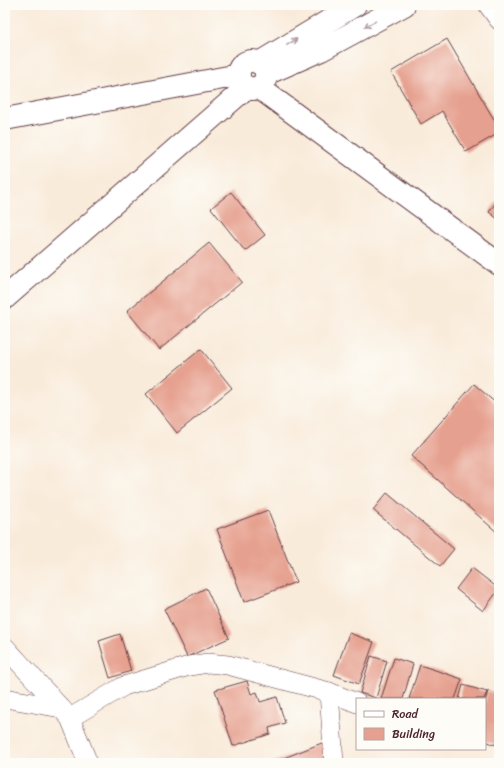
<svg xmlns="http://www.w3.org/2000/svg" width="504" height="768" font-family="Sriracha,sans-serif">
<rect width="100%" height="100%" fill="#fdfcf7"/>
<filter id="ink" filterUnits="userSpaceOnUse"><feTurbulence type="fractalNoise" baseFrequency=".025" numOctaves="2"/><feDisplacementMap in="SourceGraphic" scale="8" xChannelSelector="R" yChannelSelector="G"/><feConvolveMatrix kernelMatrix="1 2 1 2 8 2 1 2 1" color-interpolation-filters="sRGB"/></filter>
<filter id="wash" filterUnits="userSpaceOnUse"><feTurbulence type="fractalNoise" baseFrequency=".012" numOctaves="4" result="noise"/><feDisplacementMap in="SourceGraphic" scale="16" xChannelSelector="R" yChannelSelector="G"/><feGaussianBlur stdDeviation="0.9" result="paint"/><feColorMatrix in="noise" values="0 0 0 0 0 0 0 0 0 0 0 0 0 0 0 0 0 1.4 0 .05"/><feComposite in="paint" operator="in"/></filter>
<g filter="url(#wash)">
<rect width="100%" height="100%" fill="#f9ebda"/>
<g id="blocks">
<!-- building -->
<g fill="#e6a08f">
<path d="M447,39L499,128V133L466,152L442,111L421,124L391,72Z"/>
<path d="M231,192L265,235L245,251L211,208Z"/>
<path d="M499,198V220L489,212Z"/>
<path d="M209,243L242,282L159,350L127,311Z"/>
<path d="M201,349L232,388L177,433L146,394Z"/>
<path d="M474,384L499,406V534L411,456Z"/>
<path d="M387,493L454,549L440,566L373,510Z"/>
<path d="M268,510L296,582L244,602L217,529Z"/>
<path d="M472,568L499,589L483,611L456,589Z"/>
<path d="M206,588L229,638L187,657L164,609Z"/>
<path d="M349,633L374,642L359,684L334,675Z"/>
<path d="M120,634L131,671L110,678L99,641Z"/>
<path d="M371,656L387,661L376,698L360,693Z"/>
<path d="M394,658L413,664L403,699H381Z"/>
<path d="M420,665L462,679L455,699H409Z"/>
<path d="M247,681L251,694L257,692L260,702L277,697L285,723L269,728L270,734L233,746L215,690Z"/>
<path d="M463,685L487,692L484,699H459Z"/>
<path d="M488,691L499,694V736L496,745L485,741V702Z"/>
<path d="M327,741L328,763H271Z"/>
</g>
</g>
</g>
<g filter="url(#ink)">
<use href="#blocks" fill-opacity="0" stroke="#643e45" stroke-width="1"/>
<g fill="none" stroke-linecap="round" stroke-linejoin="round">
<!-- minor casing -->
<g stroke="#643e45" stroke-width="20">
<g id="minor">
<path d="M488,5L499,20"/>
<path d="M5,647L70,718L88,763"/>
<path d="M329,692L334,763"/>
<path d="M5,698L61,708"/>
<path d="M70,718L124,686L189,666L208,663L228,665L329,692L357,703"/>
</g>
</g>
<!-- major casing -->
<g stroke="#643e45" stroke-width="24">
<g id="major">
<path d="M5,119L239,75"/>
<path d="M5,298L247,87"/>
</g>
</g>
<!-- highway casing -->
<g stroke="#643e45" stroke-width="24">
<g id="highway">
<circle cx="252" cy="75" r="14"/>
<path d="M259,63L355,5"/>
<path d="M266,74L321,50L404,5"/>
<path d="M258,87L499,264"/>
</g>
</g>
<!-- minor -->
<use href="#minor" stroke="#fff" stroke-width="19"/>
<!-- major -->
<use href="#major" stroke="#fff" stroke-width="22"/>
<!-- highway -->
<use href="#highway" stroke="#fff" stroke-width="22"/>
</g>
<!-- one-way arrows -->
<defs><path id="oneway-shaft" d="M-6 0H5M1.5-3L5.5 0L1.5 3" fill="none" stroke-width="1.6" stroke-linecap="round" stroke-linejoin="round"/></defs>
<g stroke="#ae9aa0">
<use href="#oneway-shaft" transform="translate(370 24) rotate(152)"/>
<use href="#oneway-shaft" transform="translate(292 42) rotate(-31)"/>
</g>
</g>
<!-- margin -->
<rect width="504" height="768" fill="none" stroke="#fdfcf7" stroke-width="20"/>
<!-- legend -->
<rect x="356" y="698" width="130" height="52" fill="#fdfcf7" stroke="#b5a4a5"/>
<rect x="364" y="711" width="20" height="6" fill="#ffffff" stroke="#b5a4a5"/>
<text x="392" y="718" font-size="12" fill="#4a1f2b">Road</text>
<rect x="364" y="728" width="20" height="12" fill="#e6a08f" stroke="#b5a4a5"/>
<text x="392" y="738" font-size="12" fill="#4a1f2b">Building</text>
</svg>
